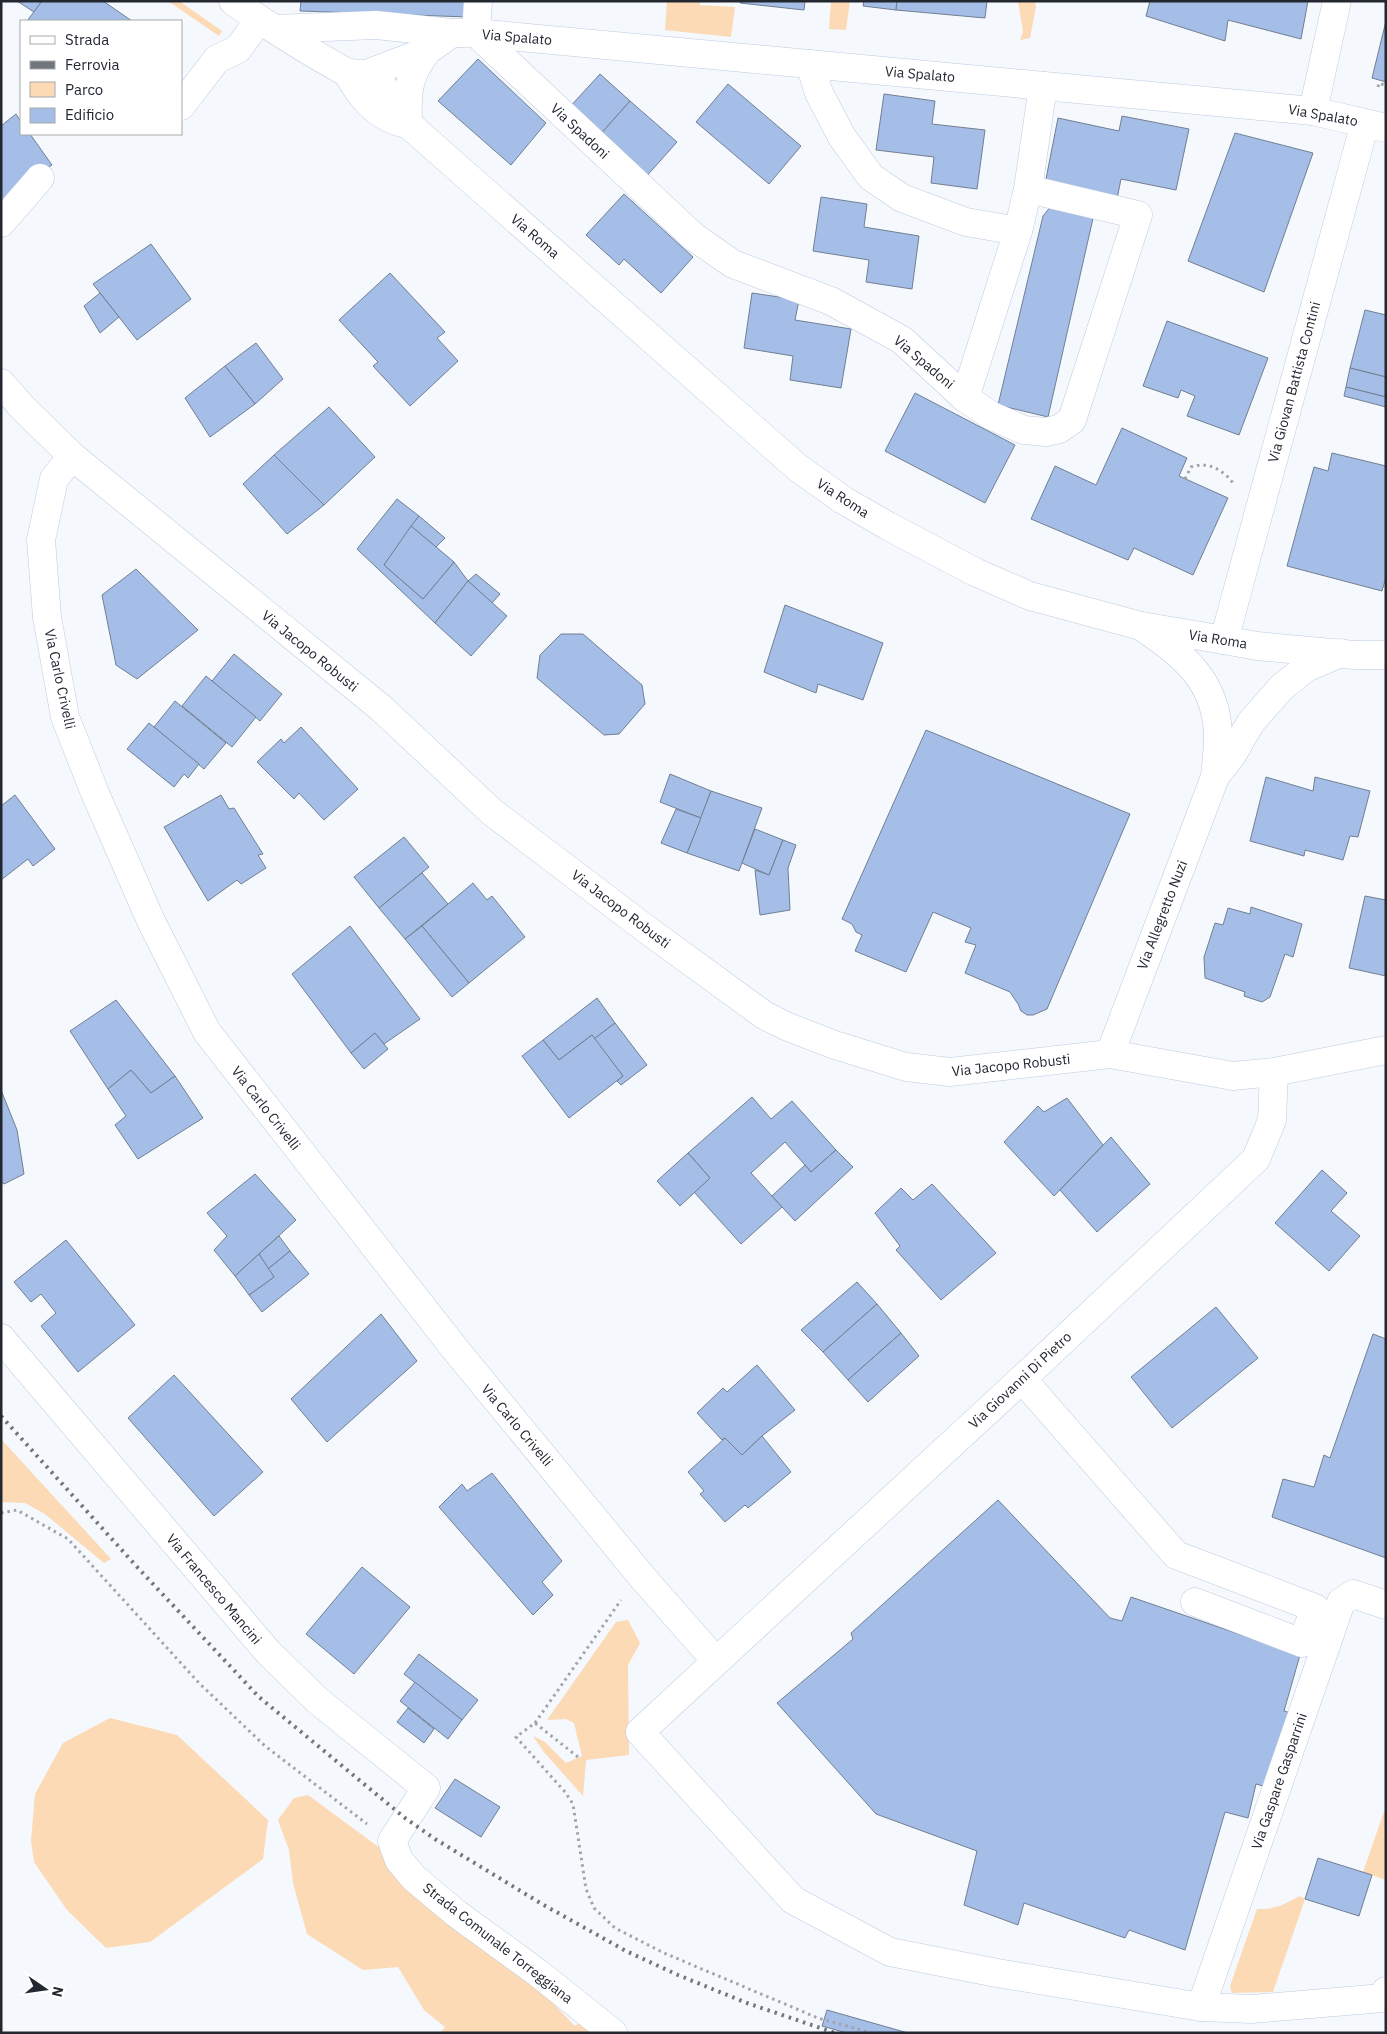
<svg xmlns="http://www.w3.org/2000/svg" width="1387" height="2034" font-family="'IBM Plex Sans',sans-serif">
<rect width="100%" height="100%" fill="#f5f8fc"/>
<!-- green -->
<g fill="#fbdab5">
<path d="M168,1H179L222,31L219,36Z"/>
<path d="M667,1H700V5L735,7L731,37L665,30Z"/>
<path d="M831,1H850L846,30L829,29Z"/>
<path d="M1018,1H1035L1036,7L1030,38L1020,40L1023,32Z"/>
<path d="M1,1439L111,1559L104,1563L45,1514L25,1503L1,1502Z"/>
<path d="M628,1620L640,1643L628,1665L629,1755L586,1760L583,1796L543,1751L533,1736L545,1742L566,1763L582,1756L574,1723L566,1719L547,1720L616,1622Z"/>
<path d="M110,1718L177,1735L268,1820L263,1859L150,1942L106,1948L67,1910L34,1862L31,1841L35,1794L63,1743Z"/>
<path d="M308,1795L384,1851L524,1974L575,2026L588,2017L607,2033H440L445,2027L424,2010L398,1967L363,1970L307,1934L293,1883L289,1850L278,1820L294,1798Z"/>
<path d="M1386,1806V1880L1363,1872Z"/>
<path d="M1300,1896L1305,1899L1273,1992L1232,1993L1230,1986L1257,1909C1274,1910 1285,1904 1300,1896Z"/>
</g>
<!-- building -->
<g fill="#a4bee7" stroke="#727f93">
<path d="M17,1H42L34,12Z"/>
<path d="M42,1H103L132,21H27Z"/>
<path d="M301,1H469L468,17L300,11Z"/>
<path d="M740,1H805L804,10L740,3Z"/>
<path d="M864,1H897L896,10L863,6Z"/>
<path d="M897,1H987L985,18L896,10Z"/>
<path d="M1150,1H1308L1301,39L1228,20L1225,41L1146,16Z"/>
<path d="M1386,21V82L1372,78Z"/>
<path d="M478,59L546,123L511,165L438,101Z"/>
<path d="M600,74L630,101L598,137L567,110Z"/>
<path d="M728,84L801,146L769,184L696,122Z"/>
<path d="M884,94L935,101L932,124L985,130L977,189L931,183L934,157L876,150Z"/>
<path d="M630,101L677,142L644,179L598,137Z"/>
<path d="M16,114L21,122V134H30L52,165L16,190L1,209V126Z"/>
<path d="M1122,116L1189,129L1176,190L1121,179L1117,199L1045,184L1058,118L1119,131Z"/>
<path d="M1235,133L1313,153L1264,292L1188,261Z"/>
<path d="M624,194L693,257L661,293L624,259L619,265L586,235Z"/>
<path d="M821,197L867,204L864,227L919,236L912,289L866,282L869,260L813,251Z"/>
<path d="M1052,205L1094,214L1048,417L998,405L1043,216Z"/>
<path d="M151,244L191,299L137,340L93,284Z"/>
<path d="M390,273L445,332L437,338L458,361L410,406L373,366L378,362L339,320Z"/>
<path d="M100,293L119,317L100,333L84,306Z"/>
<path d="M752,293L799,300L795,320L851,329L841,388L790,380L793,356L744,348Z"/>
<path d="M1365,310L1386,315V377L1350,368Z"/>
<path d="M1167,321L1268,358L1239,435L1187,416L1195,396L1181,390L1178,398L1143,386Z"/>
<path d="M256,343L283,379L255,404L225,366Z"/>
<path d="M225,366L255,404L210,437L185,398Z"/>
<path d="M1350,368L1386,377V397L1346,387Z"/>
<path d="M1346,387L1386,397V407L1344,396Z"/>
<path d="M915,393L1015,445L985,503L885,451Z"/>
<path d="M329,407L375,457L324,505L274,455Z"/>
<path d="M1122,428L1187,458L1179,476L1228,498L1193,575L1134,548L1128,560L1031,519L1055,466L1096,485Z"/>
<path d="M1332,453L1386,466V577L1382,591L1287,566L1314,467L1328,471Z"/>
<path d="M274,455L324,505L287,534L243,484Z"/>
<path d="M397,499L419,516L384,565L423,599L454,562L468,581L435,623L357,549Z"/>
<path d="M419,516L445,538L436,547L411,526Z"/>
<path d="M411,526L454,562L423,599L384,565Z"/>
<path d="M136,569L198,630L137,679L116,665L102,595Z"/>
<path d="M476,574L500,594L492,603L468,581Z"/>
<path d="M468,581L507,616L471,656L435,623Z"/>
<path d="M785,605L883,643L863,700L818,684L816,693L764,672Z"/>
<path d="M561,634H583L642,685L645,704L619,734L604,735L537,678L540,655Z"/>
<path d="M234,654L282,694L260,721L212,681Z"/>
<path d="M206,676L256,717L232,747L182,706Z"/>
<path d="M175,701L226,743L204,769L154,727Z"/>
<path d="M149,723L199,764L188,778L184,774L174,787L127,749Z"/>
<path d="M301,727L358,789L324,820L299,793L294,799L257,762L281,739L284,743Z"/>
<path d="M926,730L1130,814L1047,1009L1033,1015H1027L1021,1011L1018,1004L1010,992L965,973L976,945L965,942L971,928L933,912L906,972L855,951L862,935L856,932L852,924L842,919Z"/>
<path d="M670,774L711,791L701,818L660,802Z"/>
<path d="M1266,777L1313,791L1315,777L1370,791L1358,837L1350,836L1343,860L1305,850L1304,856L1250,841Z"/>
<path d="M711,791L762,808L739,871L687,853Z"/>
<path d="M15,795L55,849L33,866L28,859L1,880V806Z"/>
<path d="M221,795L229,809L234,808L263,854L258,855L266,868L241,884L237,880L208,901L164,827Z"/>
<path d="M676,809L701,818L687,853L661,843Z"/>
<path d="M755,829L783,840L769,875L742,863Z"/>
<path d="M404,837L429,867L379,908L354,877Z"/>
<path d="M783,840L796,845L788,868L790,910L760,915L755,870L769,875Z"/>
<path d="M422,873L448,904L405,939L379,908Z"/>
<path d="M473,883L487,900L492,896L525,937L469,983L422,926Z"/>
<path d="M1365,896L1386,900V976L1349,968Z"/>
<path d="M1251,907L1302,924L1293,957L1285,954L1270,997L1262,1002L1244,996L1245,992L1205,978L1204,957L1215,923L1223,925L1228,908L1250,914Z"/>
<path d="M350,926L420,1019L384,1044L375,1033L351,1053L292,974Z"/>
<path d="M422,926L469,983L452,997L405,939Z"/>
<path d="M597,998L615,1023L594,1039L592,1035L559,1060L543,1040Z"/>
<path d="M116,1000L175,1076L151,1093L131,1070L108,1089L70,1031Z"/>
<path d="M615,1023L647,1065L621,1085L617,1081L623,1076L594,1039Z"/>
<path d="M375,1033L388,1049L364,1069L351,1053Z"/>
<path d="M592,1035L623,1076L569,1118L522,1056L543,1040L559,1060Z"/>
<path d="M131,1070L151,1093L175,1076L203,1118L138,1159L115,1125L126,1116L108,1089Z"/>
<path d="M1,1090L17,1130L24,1174L4,1184L1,1181Z"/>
<path d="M752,1097L771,1119L792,1101L836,1150L811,1172L785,1142L751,1173L782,1207L741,1244L694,1192L710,1178L688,1153Z"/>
<path d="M1067,1098L1103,1145L1054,1196L1004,1142L1038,1106L1044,1112Z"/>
<path d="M1111,1137L1150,1184L1097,1232L1060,1190Z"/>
<path d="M836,1150L853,1167L795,1221L772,1196L805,1165L811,1172Z"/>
<path d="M688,1153L710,1178L680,1206L657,1181Z"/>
<path d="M1322,1170L1347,1193L1331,1211L1360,1236L1329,1271L1275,1223Z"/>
<path d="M255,1174L296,1220L235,1276L214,1250L227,1236L207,1213Z"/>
<path d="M932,1184L996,1253L941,1300L896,1250L900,1246L875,1213L901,1188L913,1200Z"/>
<path d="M279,1236L290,1251L268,1269L259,1254Z"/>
<path d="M66,1240L135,1325L78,1372L41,1326L56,1313L41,1294L31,1302L14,1282Z"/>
<path d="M290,1251L309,1274L262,1312L249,1295L274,1277L268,1269Z"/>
<path d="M259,1254L274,1277L249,1295L235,1276Z"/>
<path d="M857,1282L877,1304L823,1352L801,1330Z"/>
<path d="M877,1304L901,1333L848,1380L823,1352Z"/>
<path d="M1216,1307L1258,1358L1172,1428L1131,1377Z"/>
<path d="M381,1314L417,1361L327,1442L291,1399Z"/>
<path d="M901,1333L919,1356L868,1402L848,1380Z"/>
<path d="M1373,1334L1386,1339V1558L1272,1517L1283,1479L1314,1487L1324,1455L1330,1458Z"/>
<path d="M757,1365L795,1410L762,1436L742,1455L725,1438L722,1440L697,1413L723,1388L727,1392Z"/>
<path d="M174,1375L263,1472L214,1516L128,1418Z"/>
<path d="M762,1436L791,1472L748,1508L745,1505L725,1522L700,1494L704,1491L688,1472L725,1438L742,1455Z"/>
<path d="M492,1473L562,1561L542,1582L553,1595L533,1615L439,1507L462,1484L467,1491Z"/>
<path d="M998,1500L1110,1618L1122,1621L1131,1597L1300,1655L1284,1711L1294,1714L1274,1789L1256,1784L1248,1818L1225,1812L1185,1950L1129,1930L1125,1938L1024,1903L1018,1925L964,1905L977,1851L876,1814L777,1703L853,1639L851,1633Z"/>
<path d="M362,1567L410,1607L354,1674L306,1634Z"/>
<path d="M419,1654L478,1700L462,1720L404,1674Z"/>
<path d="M415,1682L462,1720L448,1739L400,1701Z"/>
<path d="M408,1708L434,1729L424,1743L397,1722Z"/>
<path d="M455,1779L500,1807L481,1837L435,1808Z"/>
<path d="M1318,1858L1372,1875L1359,1916L1305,1899Z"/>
<path d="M827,2010L908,2033H847L822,2026Z"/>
</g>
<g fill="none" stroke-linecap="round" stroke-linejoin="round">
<!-- minor casing -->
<g stroke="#bdcbe1" stroke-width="29">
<g id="minor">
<path d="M478,1L476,33L694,237L733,264L831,301L902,340L965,398L992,416L1024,430L1046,432L1059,429L1072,420L1138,215L1028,189"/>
<path d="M810,64L819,93L842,137L871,177L902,198L966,222L1018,231"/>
<path d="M181,106L217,59L238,49L259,20"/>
<path d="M1313,111L1337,1"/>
<path d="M1,223L40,178"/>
<path d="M1,383L22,407L72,456L381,708L492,812L642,926L764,1015L788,1027L835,1045L906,1067L950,1072L1110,1054L1233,1076L1274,1072L1386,1050"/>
<path d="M965,398L1018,231L1028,189L1043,86"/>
<path d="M72,456L54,479L41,540L47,617L65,717L95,793L151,921L207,1032L455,1349L643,1578L715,1660"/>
<path d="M1224,640L1365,123"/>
<path d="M1215,777L1232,755L1251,722L1282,687L1306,668L1341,653"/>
<path d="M1110,1054L1215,777C1216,764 1218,751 1218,738C1218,681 1183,655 1141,626"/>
<path d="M1274,1072L1272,1120L1256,1159L1022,1379L640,1732L793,1900L890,1952L997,1973L1201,2007L1252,2009L1383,1998L1386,1991"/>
<path d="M1,1338L268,1652L317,1700L426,1788L392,1841L399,1860L414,1878L457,1914L538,1973L613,2033"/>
<path d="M1022,1379L1176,1555L1315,1608L1302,1643L1195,1602"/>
<path d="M1201,2007L1341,1602L1353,1594L1386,1605"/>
</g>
</g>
<!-- major casing -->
<g stroke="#bdcbe1" stroke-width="29">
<g id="major">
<path d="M233,1C268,26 306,50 344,71C353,76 365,71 374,78C388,89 399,109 408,124L798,468L843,500L888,526L975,572L1030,596L1141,626L1224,640L1257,646L1354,655H1386"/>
<path d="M275,29L376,25L452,33H476L1313,111L1386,128"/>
<path d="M347,72C360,96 375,116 402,123"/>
<path d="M366,74L427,51L452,33"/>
<path d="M408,124C407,93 407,77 427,51"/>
</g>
</g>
<!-- path -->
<g stroke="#a1a4aa" stroke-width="3" stroke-dasharray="2.5 4" stroke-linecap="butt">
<path d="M1378,87L1379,83L1386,86"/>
<path d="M1185,479L1191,467C1209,461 1223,470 1234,484"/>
<path d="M1,1513L17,1510L68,1539L199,1683L265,1746L367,1824"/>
<path d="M535,1723L621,1600"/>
<path d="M578,1757L535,1723L516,1737L565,1792L573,1804L586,1889L594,1908L615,1928L664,1953L818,2018L872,2033"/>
</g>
<!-- minor -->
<use href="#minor" stroke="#fff" stroke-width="28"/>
<!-- major -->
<use href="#major" stroke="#fff" stroke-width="28"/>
<!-- rail -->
<path stroke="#71757c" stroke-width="4" stroke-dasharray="2.5 5" stroke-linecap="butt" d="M1,1416L138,1568L259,1697L405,1818L435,1839L542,1904L626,1951L678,1975L747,2003L835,2033"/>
</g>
<g text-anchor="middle" stroke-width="5" stroke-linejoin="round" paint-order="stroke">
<!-- street labels -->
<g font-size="14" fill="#222730" stroke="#fff">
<text transform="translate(517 37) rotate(5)" y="5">Via Spalato</text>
<text transform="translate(920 74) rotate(5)" y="5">Via Spalato</text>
<text transform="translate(1323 115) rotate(10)" y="5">Via Spalato</text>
<text transform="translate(580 131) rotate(43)" y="5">Via Spadoni</text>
<text transform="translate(535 236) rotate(41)" y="5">Via Roma</text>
<text transform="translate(924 362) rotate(40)" y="5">Via Spadoni</text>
<text transform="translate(1294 382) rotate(-75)" y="5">Via Giovan Battista Contini</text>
<text transform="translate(843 498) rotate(33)" y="5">Via Roma</text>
<text transform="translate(1218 639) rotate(9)" y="5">Via Roma</text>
<text transform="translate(310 651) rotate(39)" y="5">Via Jacopo Robusti</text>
<text transform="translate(60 679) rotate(78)" y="5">Via Carlo Crivelli</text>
<text transform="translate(621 909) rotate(37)" y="5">Via Jacopo Robusti</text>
<text transform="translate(1162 915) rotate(-69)" y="5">Via Allegretto Nuzi</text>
<text transform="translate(1011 1065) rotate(-6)" y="5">Via Jacopo Robusti</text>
<text transform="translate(266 1108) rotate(52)" y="5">Via Carlo Crivelli</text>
<text transform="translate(1020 1380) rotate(-43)" y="5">Via Giovanni Di Pietro</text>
<text transform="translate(517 1425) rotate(50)" y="5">Via Carlo Crivelli</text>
<text transform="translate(214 1589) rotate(50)" y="5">Via Francesco Mancini</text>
<text transform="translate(1279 1781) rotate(-71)" y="5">Via Gaspare Gasparrini</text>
<text transform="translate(498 1943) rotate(38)" y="5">Strada Comunale Torreggiana</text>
</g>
</g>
<!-- border -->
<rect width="1387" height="2034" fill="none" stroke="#222730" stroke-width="5"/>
<!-- legend -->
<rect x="20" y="20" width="162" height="115" fill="#ffffff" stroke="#a7a9ac"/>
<rect x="30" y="36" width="25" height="8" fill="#ffffff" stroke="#a7a9ac"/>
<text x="65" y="45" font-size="15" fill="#222730">Strada</text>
<rect x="30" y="61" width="25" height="8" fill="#71757c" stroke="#a7a9ac"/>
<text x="65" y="70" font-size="15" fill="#222730">Ferrovia</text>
<rect x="30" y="82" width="25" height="15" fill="#fbdab5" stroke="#a7a9ac"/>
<text x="65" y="95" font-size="15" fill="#222730">Parco</text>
<rect x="30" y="108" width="25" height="15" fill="#a4bee7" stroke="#a7a9ac"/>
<text x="65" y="120" font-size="15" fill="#222730">Edificio</text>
<!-- north arrow -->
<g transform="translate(45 1989) rotate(103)" stroke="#ffffff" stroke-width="4" paint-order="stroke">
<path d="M0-4L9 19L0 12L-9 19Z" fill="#222730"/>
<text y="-8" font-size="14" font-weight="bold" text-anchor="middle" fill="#222730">N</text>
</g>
</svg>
